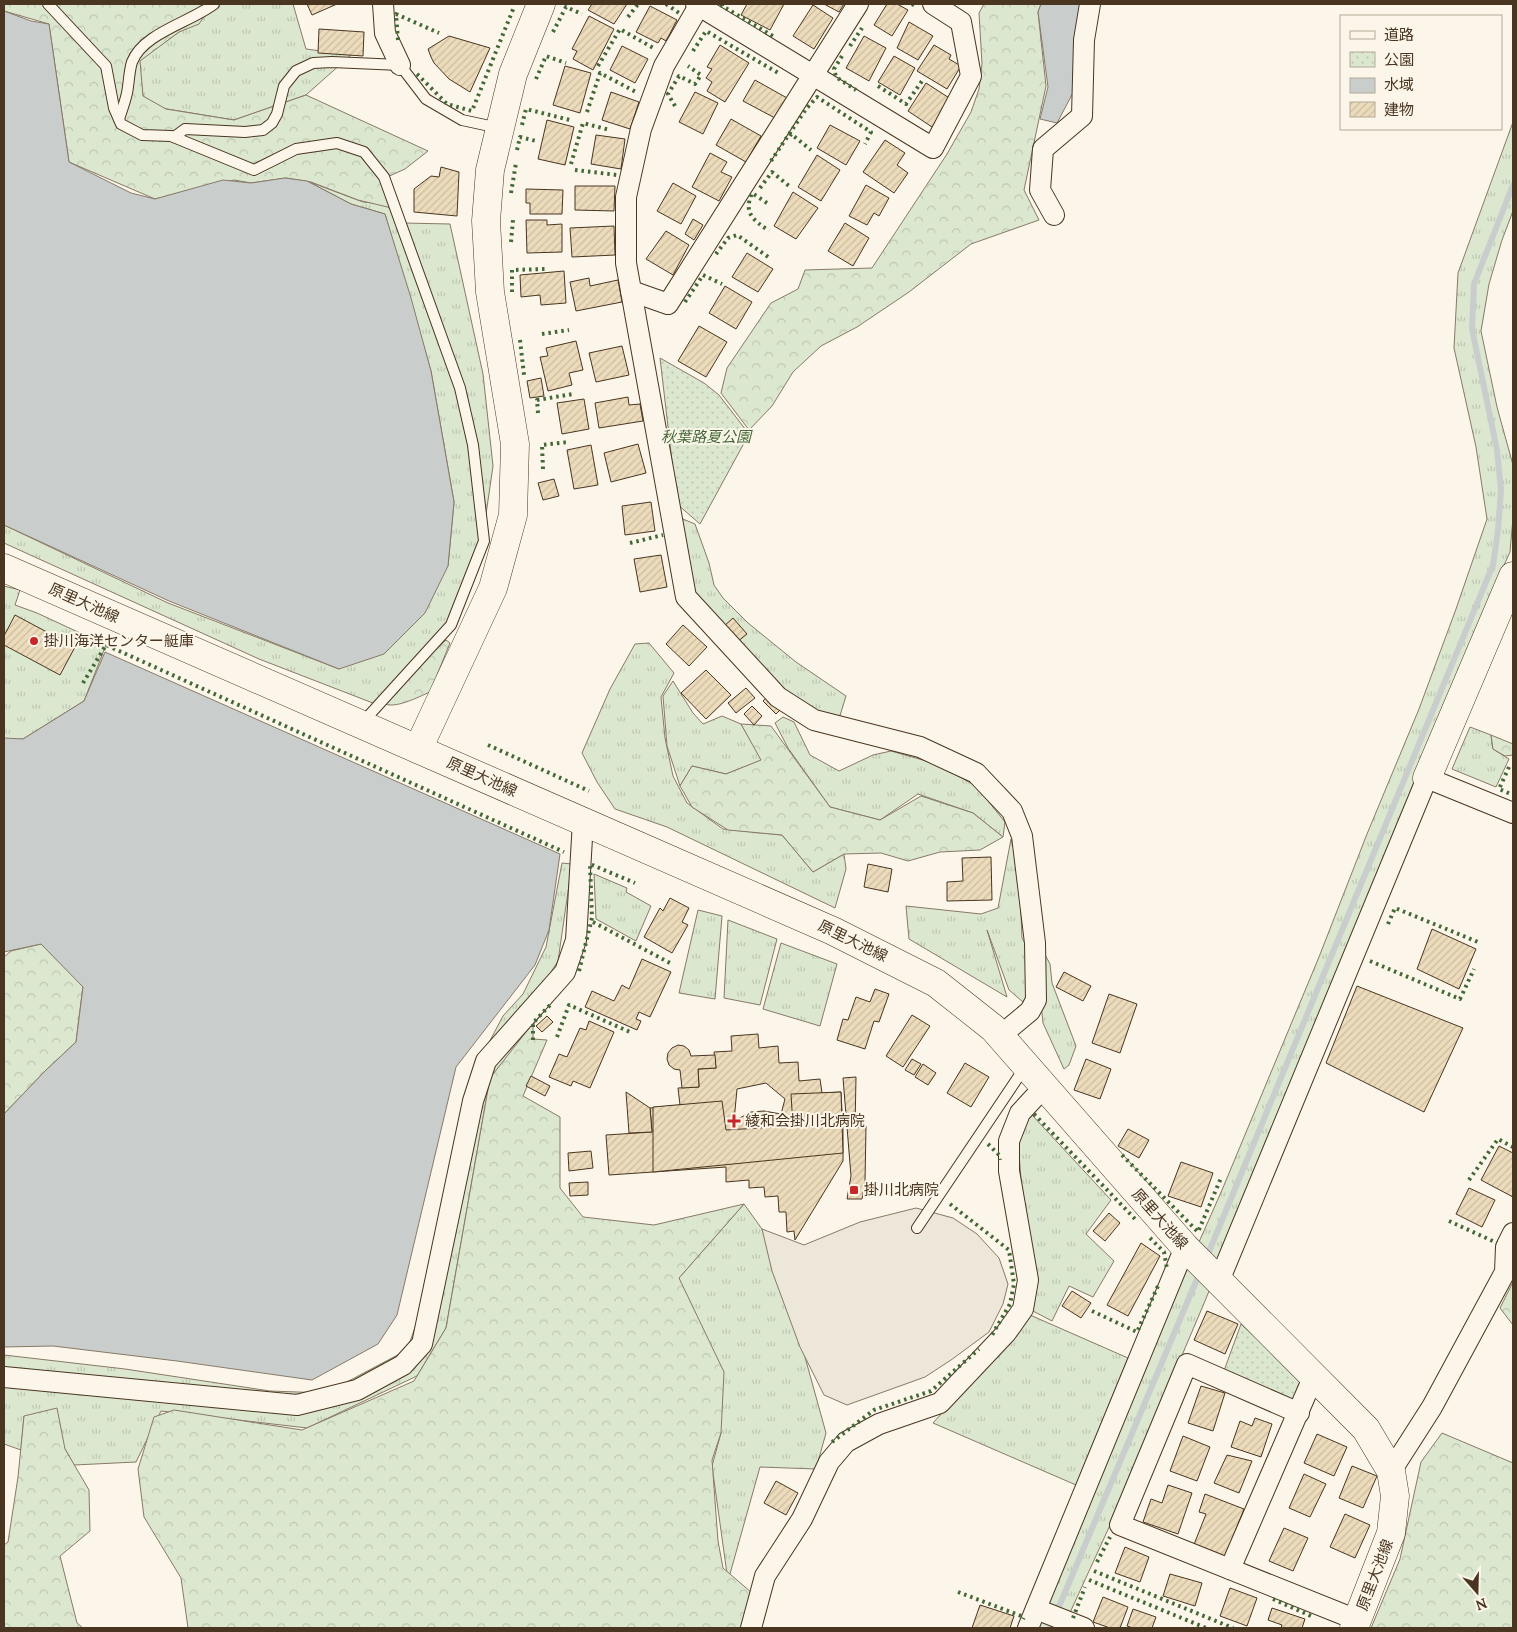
<svg xmlns="http://www.w3.org/2000/svg" width="1517" height="1632" font-family="Lora,'Noto Sans JP',serif">
<defs>
<pattern id="grass-tufts" width="24" height="20" patternUnits="userSpaceOnUse" patternTransform="scale(1.25)"><rect width="24" height="20" fill="#dce7d0"/><path d="M3 7l-1-3M5 7V3M7 7l1-3M15 17l-1-3M17 17v-4M19 17l1-3" fill="none" stroke="#bec7b2"/></pattern>
<pattern id="forest-crowns" width="20" height="18" patternUnits="userSpaceOnUse" patternTransform="scale(1.25)"><rect width="20" height="18" fill="#dce7d0"/><path d="M2 6a3 3 0 1 1 6 0M12 15a3 3 0 1 1 6 0" fill="none" stroke="#bec7b2"/></pattern>
<pattern id="park-dots" width="8" height="8" patternUnits="userSpaceOnUse" patternTransform="scale(1.25)"><rect width="8" height="8" fill="#dce7d0"/><path d="M2 2h.1M6 6h.1" fill="none" stroke="#bec7b2" stroke-width="1.8" stroke-linecap="round"/></pattern>
<pattern id="building-hatch" width="6" height="6" patternUnits="userSpaceOnUse" patternTransform="scale(1.25)"><rect width="6" height="6" fill="#ecdcbc"/><path d="M-1 1l2-2M0 6l6-6M5 7l2-2" fill="none" stroke="#ccbda1"/></pattern>
</defs>
<rect width="100%" height="100%" fill="#fbf6e9"/>
<!-- grass -->
<g fill="url(#grass-tufts)" stroke="#887966">
<path d="M214,4H293L306,49L351,55L306,95L234,120L161,108L143,96L139,61L179,32Z"/>
<path d="M1513,122V211L1502,240L1489,284L1481,331L1497,407L1513,465V518L1510,552L1490,596L1205,1301L1111,1523L1063,1628H1036L1172,1303L1222,1190L1319,957L1367,834L1419,709L1456,609L1487,519L1476,447L1454,348L1458,273Z"/>
<path d="M307,181L363,202L385,204L403,223L450,224L483,374L493,466L483,535L453,621L378,705L259,659L4,543V525L168,603L339,669L448,566L454,502L431,371L385,214L351,204Z"/>
<path d="M678,517L695,524L709,563L714,585L723,598L748,623L796,662L846,696L838,722L781,695L692,596Z"/>
<path d="M4,586L20,590L15,605L37,613L106,645L84,701L23,739L4,740Z"/>
<path d="M649,643L674,673L661,697L665,738L673,776L687,803L723,829L782,835L813,872L844,854L846,869L835,908L667,827L615,809L597,782L582,753L610,689L635,644Z"/>
<path d="M673,681L693,713L703,724L722,716L741,724L762,760L726,774L692,766L680,786L667,746L663,696Z"/>
<path d="M783,717L794,722L810,755L839,771L873,755L891,751L937,764L976,786L1005,822L1003,837L973,813L918,794L880,820L830,807L788,748L775,723Z"/>
<path d="M1470,727L1491,735L1493,749L1509,759L1496,787L1452,769Z"/>
<path d="M1011,839L1019,865L1022,938L1026,945L1030,990L1023,1002L1009,990L987,930L1007,997L909,939L906,906L981,914L998,908Z"/>
<path d="M562,863L572,864L558,961L537,994L550,1004L490,1078L446,1328L417,1376L307,1428L161,1411L136,1462L74,1465L65,1449L24,1416L21,1450L4,1444V1355L125,1369L270,1391L326,1393L407,1350L418,1319L476,1067L503,1016L523,994L546,947Z"/>
<path d="M594,874L627,888L626,892L651,906L636,941L596,919Z"/>
<path d="M698,910L722,916L715,999L679,993Z"/>
<path d="M728,920L777,939L760,1005L724,998Z"/>
<path d="M781,943L837,964L820,1026L763,1009Z"/>
<path d="M1042,949L1050,964L1052,983L1076,1046L1069,1065L1064,1069L1043,1023L1041,1003Z"/>
<path d="M1032,1115L1111,1200L1086,1234L1114,1261L1093,1297L1069,1286L1052,1321L1031,1310L1018,1140L1020,1129Z"/>
<path d="M744,1204L762,1229L795,1321L826,1433L816,1469L760,1467L728,1581L712,1466L721,1433L679,1278Z"/>
<path d="M1030,1315L1128,1358L1076,1485L933,1423Z"/>
</g>
<!-- forest -->
<g fill="url(#forest-crowns)" stroke="#887966">
<path d="M4,4H214L210,8L199,24L179,32L140,61L143,96L166,109L234,120L306,95L428,151L405,169L385,178L396,209L358,200L311,182L286,178L251,183L234,180L155,199L69,162L49,24L4,11Z"/>
<path d="M984,4H1041L1038,12L1046,86L1024,190L1039,220L971,244L909,292L857,327L821,346L793,372L772,406L749,430L721,393L727,368L771,303L798,289L805,270L872,268L947,154L971,112L979,89L982,64L979,13Z"/>
<path d="M446,640L450,643L430,692C418,697 394,710 383,703L424,660Z"/>
<path d="M741,724L771,726L830,807L880,820L921,796L973,813L1003,837L980,850L940,852L908,861L881,853L844,854L813,872L782,835L728,830L692,807L680,786L692,766L726,774L761,760Z"/>
<path d="M1491,735L1513,744V755L1505,756L1493,749Z"/>
<path d="M41,944L83,986L76,1042L45,1071L4,1114V957L11,951Z"/>
<path d="M533,1023V1039L547,1040L523,1096L560,1117V1188L583,1217L654,1225L744,1204L679,1278L724,1372L721,1433L712,1460L718,1541L723,1568L759,1599L749,1628H188L181,1578L144,1517L138,1469L154,1417L174,1410L302,1430L414,1381L446,1328L490,1078Z"/>
<path d="M1513,1282V1325L1500,1308Z"/>
<path d="M57,1408L65,1449L89,1490L90,1531L60,1556L77,1623L83,1628H4V1545L8,1542L18,1477L24,1416Z"/>
<path d="M1442,1433L1513,1463V1628H1371L1400,1559L1421,1462Z"/>
</g>
<!-- park -->
<g fill="url(#park-dots)" stroke="#887966">
<path d="M660,358L704,383L719,395L749,434L700,524L677,504Z"/>
<path d="M1241,1324L1309,1387L1299,1413L1221,1379Z"/>
</g>
<!-- parking -->
<path fill="#ede7d9" stroke="#887966" d="M916,1208L953,1218L977,1234L999,1258L1008,1284L1003,1304L989,1332L951,1360L925,1377L847,1405L824,1395L800,1347L772,1271L762,1229L804,1245L860,1222Z"/>
<!-- water -->
<g fill="#c9cecd" stroke="#887966">
<path d="M1041,4H1080L1075,35V89L1057,123L1040,119L1048,87L1038,12Z"/>
<path d="M4,11L31,21L49,24L69,162L131,193L155,199L223,180L251,183L285,178L307,181L351,204L385,214L411,298L431,371L454,502L448,566L425,613L384,654L339,669L169,601L4,525Z"/>
<path d="M105,652L560,854L549,930L535,965L456,1067L397,1315L378,1344L312,1380L177,1361L53,1346L4,1347V1114L45,1071L76,1042L83,987L41,944L4,952V738L23,739L84,701Z"/>
</g>
<g fill="none" stroke-linecap="round" stroke-linejoin="round">
<!-- stream -->
<g stroke="#c9cecd" stroke-width="6">
<path d="M1206,1259L1493,565L1498,530L1501,490L1497,450L1472,329L1474,284L1513,185"/>
<path d="M1050,1628L1200,1272"/>
</g>
</g>
<!-- building -->
<g fill="url(#building-hatch)" stroke="#4a3520" fill-rule="evenodd">
<path d="M307,4H337L312,15Z"/>
<path d="M592,4H627L614,24L588,10Z"/>
<path d="M747,4H784L770,30L741,15Z"/>
<path d="M824,4H844L839,12Z"/>
<path d="M887,4H897L908,10L892,36L874,25Z"/>
<path d="M813,5L833,18L814,49L793,36Z"/>
<path d="M650,6L677,20L666,41L661,38L658,43L636,32Z"/>
<path d="M589,16L614,29L593,70L573,59L577,51L572,49Z"/>
<path d="M909,22L933,36L918,60L897,48Z"/>
<path d="M319,29L364,32L363,56L318,53Z"/>
<path d="M449,36L490,48L470,92L449,79L434,63L431,57L428,49Z"/>
<path d="M864,36L886,48L869,81L846,68Z"/>
<path d="M720,45L749,63L725,102L707,91L712,82L706,78L712,69L707,67Z"/>
<path d="M934,45L951,55L949,59L961,66L947,89L917,71Z"/>
<path d="M622,46L648,59L635,83L610,70Z"/>
<path d="M894,56L915,68L900,95L878,82Z"/>
<path d="M565,66L591,73L580,113L553,105Z"/>
<path d="M755,80L787,98L775,118L743,101Z"/>
<path d="M926,83L954,101L935,129L908,111Z"/>
<path d="M611,92L639,102L630,129L602,120Z"/>
<path d="M695,92L718,103L703,134L679,122Z"/>
<path d="M731,119L761,136L746,162L716,145Z"/>
<path d="M547,120L574,127L565,165L538,159Z"/>
<path d="M830,125L860,141L846,165L817,148Z"/>
<path d="M596,135L625,139L621,169L591,164Z"/>
<path d="M885,140L905,153L897,165L908,173L894,193L863,172Z"/>
<path d="M710,153L727,162L721,172L732,177L719,201L692,187Z"/>
<path d="M817,155L840,170L821,201L798,187Z"/>
<path d="M441,167L459,172L457,216L414,212V189L431,176L439,177Z"/>
<path d="M673,183L696,196L681,224L657,211Z"/>
<path d="M866,185L889,198L879,216L874,213L867,225L849,216Z"/>
<path d="M575,186H615L614,211L575,210Z"/>
<path d="M526,189L563,190L562,214H530V203H526Z"/>
<path d="M793,192L818,208L796,239L774,226Z"/>
<path d="M693,219L703,225L694,240L685,234Z"/>
<path d="M526,220H547V225L562,224V252L527,253Z"/>
<path d="M845,223L869,238L853,266L828,251Z"/>
<path d="M614,226L615,255L572,257L570,228Z"/>
<path d="M666,231L689,245L673,275L646,259Z"/>
<path d="M747,253L773,269L758,292L732,277Z"/>
<path d="M564,271L566,303L541,305L540,295L521,297L520,275Z"/>
<path d="M589,278L590,286L618,280L622,302L576,311L570,282Z"/>
<path d="M725,286L752,302L736,329L709,313Z"/>
<path d="M699,326L727,342L706,377L678,361Z"/>
<path d="M576,341L583,370L569,373L572,385L548,391L540,357L548,356L546,348Z"/>
<path d="M622,346L629,375L596,382L589,353Z"/>
<path d="M541,378L544,396L530,398L527,381Z"/>
<path d="M628,397L629,405L640,404L643,421L599,428L595,403Z"/>
<path d="M584,399L589,429L562,434L557,403Z"/>
<path d="M638,444L646,473L611,482L604,453Z"/>
<path d="M591,445L598,485L574,489L567,450Z"/>
<path d="M554,479L559,496L543,500L538,483Z"/>
<path d="M651,502L655,531L625,535L622,506Z"/>
<path d="M661,555L667,587L640,592L634,559Z"/>
<path d="M15,615L75,647L60,675L4,645V636Z"/>
<path d="M733,618L747,634L737,642L723,627Z"/>
<path d="M683,625L707,647L689,666L666,644Z"/>
<path d="M706,670L731,695L706,719L681,693Z"/>
<path d="M746,688L755,698L736,713L728,703Z"/>
<path d="M770,694L785,705L776,714L763,701Z"/>
<path d="M752,706L762,716L754,725L744,714Z"/>
<path d="M991,857L992,900L947,901V882L963,881L962,858Z"/>
<path d="M868,864L892,869L888,892L864,887Z"/>
<path d="M670,898L689,908L682,922L688,925L672,953L644,937L660,908L663,911Z"/>
<path d="M1432,929L1476,949L1459,989L1417,969Z"/>
<path d="M642,959L671,972L650,1017L639,1012L636,1019L641,1021L637,1030L585,1007L592,991L614,1001L622,985L629,989Z"/>
<path d="M1064,972L1091,986L1083,1001L1056,987Z"/>
<path d="M1357,986L1463,1028L1424,1112L1326,1063Z"/>
<path d="M875,989L889,994L879,1022L874,1021L865,1049L837,1040L843,1019L848,1020L856,997L870,1002Z"/>
<path d="M1109,994L1137,1004L1120,1053L1092,1043Z"/>
<path d="M912,1015L930,1026L903,1067L886,1056Z"/>
<path d="M547,1016L553,1022L542,1032L536,1026Z"/>
<path d="M589,1021L614,1032L590,1088L573,1081L571,1086L549,1077L559,1054L567,1057L580,1028L586,1030Z"/>
<path d="M758,1034L759,1048L778,1046L779,1063L798,1062L799,1081L820,1079L822,1093L841,1092L843,1131V1161L795,1240L794,1231L787,1232L786,1212H779L778,1196L765,1197L764,1187L749,1188V1180L726,1182V1167L609,1175L606,1135L652,1132L650,1108L680,1105L678,1088L699,1087L698,1069L716,1068L714,1052L732,1051L731,1036ZM766,1083L785,1099L781,1114L764,1111L751,1112L734,1121L737,1089Z"/>
<path d="M678,1045L684,1046L689,1050L691,1056L715,1055L716,1068L698,1069L699,1087L682,1088L680,1070L674,1069L669,1065L667,1059L668,1053L672,1048Z"/>
<path d="M912,1059L921,1064L914,1075L905,1070Z"/>
<path d="M1086,1059L1111,1069L1100,1099L1074,1090Z"/>
<path d="M965,1063L989,1077L971,1107L947,1093Z"/>
<path d="M923,1064L936,1073L928,1085L915,1077Z"/>
<path d="M531,1076L550,1086L545,1096L526,1086Z"/>
<path d="M856,1077L855,1128L866,1126L865,1182L862,1199H847L851,1176L843,1078Z"/>
<path d="M626,1092L650,1108L652,1132L629,1133Z"/>
<path d="M841,1092L843,1153L653,1172V1107L722,1101L726,1130L793,1126L791,1094Z"/>
<path d="M1128,1129L1149,1140L1139,1158L1118,1146Z"/>
<path d="M1499,1146L1513,1153V1197L1481,1180Z"/>
<path d="M591,1151L593,1168L569,1171L568,1153Z"/>
<path d="M1181,1162L1213,1173L1201,1207L1168,1196Z"/>
<path d="M588,1182V1195L570,1196L569,1183Z"/>
<path d="M1469,1188L1495,1200L1482,1227L1456,1214Z"/>
<path d="M1109,1213L1120,1223L1105,1241L1093,1231Z"/>
<path d="M1141,1243L1160,1256L1128,1316L1107,1305Z"/>
<path d="M1072,1291L1091,1303L1081,1318L1062,1306Z"/>
<path d="M1207,1311L1238,1324L1225,1354L1194,1340Z"/>
<path d="M1201,1386L1225,1393L1213,1431L1188,1423Z"/>
<path d="M1255,1418L1272,1424L1261,1457L1231,1447L1240,1421L1252,1426Z"/>
<path d="M1317,1434L1347,1447L1334,1476L1304,1463Z"/>
<path d="M1183,1436L1210,1447L1197,1481L1170,1471Z"/>
<path d="M1227,1455L1252,1461L1239,1493L1214,1483Z"/>
<path d="M1352,1466L1377,1476L1363,1508L1339,1498Z"/>
<path d="M1304,1474L1326,1484L1310,1517L1289,1508Z"/>
<path d="M776,1481L798,1493L786,1515L764,1503Z"/>
<path d="M1168,1485L1192,1493L1178,1534L1143,1522L1151,1499L1162,1503Z"/>
<path d="M1205,1494L1244,1509L1224,1559L1193,1547L1206,1514L1199,1512Z"/>
<path d="M1345,1514L1370,1525L1355,1558L1330,1547Z"/>
<path d="M1284,1528L1308,1538L1293,1571L1269,1561Z"/>
<path d="M1125,1547L1149,1557L1140,1582L1115,1573Z"/>
<path d="M1170,1574L1202,1583L1195,1606L1163,1596Z"/>
<path d="M1230,1588L1257,1598L1247,1626L1220,1616Z"/>
<path d="M1103,1597L1128,1607L1120,1628H1110L1093,1622Z"/>
<path d="M980,1605L1014,1616L1010,1628H972Z"/>
<path d="M1272,1608L1305,1619L1302,1628H1281L1282,1625L1268,1620Z"/>
<path d="M1133,1609L1156,1617L1152,1628H1133L1127,1626Z"/>
</g>
<g fill="none" stroke-linecap="round" stroke-linejoin="round">
<!-- lane casing -->
<g stroke="#4a3520" stroke-width="12">
<g id="lane">
<path d="M48,4L106,66L114,108L121,124L142,135L171,136L254,170L296,149L337,143L364,152L384,177L460,388L473,445L484,541L451,625L362,723"/>
<path d="M119,119C122,110 125,102 127,93C129,83 129,71 132,62C143,33 191,22 214,4"/>
<path d="M174,137L185,129L245,132L263,130L272,123L277,114L284,86L296,71L313,63L332,62L400,65L426,99L462,120L499,128"/>
<path d="M917,1228L1025,1067"/>
</g>
</g>
<!-- street casing -->
<g stroke="#4a3520" stroke-width="22">
<g id="street">
<path d="M383,4L385,33L400,65"/>
<path d="M696,4L933,148L971,76L961,22L933,4"/>
<path d="M700,4L664,66L641,129L626,197V263L686,597L778,697L814,720L920,747L976,773L1012,811L1022,836L1035,943L1036,1000L1030,1011L1000,1036"/>
<path d="M1054,215L1040,190L1043,149L1082,116L1084,40L1090,4"/>
<path d="M631,291L668,304L858,4"/>
<path d="M1219,1281L1427,778L1513,813"/>
<path d="M4,1377L297,1405L357,1390L403,1365L422,1344L473,1101L486,1061L565,972L576,940L583,821"/>
<path d="M1299,1413L1187,1364L1120,1525L1357,1620"/>
<path d="M1391,1471L1432,1407L1505,1272L1506,1247L1513,1233"/>
<path d="M1230,1569L1309,1387L1315,1378"/>
<path d="M1036,1609L1084,1628"/>
<path d="M751,1628L765,1576L802,1519L829,1462L846,1442L879,1424L940,1403L1006,1333L1023,1309L1028,1280L1009,1171V1141L1020,1113L1044,1087"/>
<path d="M1028,1628L1185,1247"/>
</g>
</g>
<!-- secondary casing -->
<g stroke="#4a3520" stroke-width="29">
<g id="secondary">
<path d="M4,568L833,931L936,983L993,1028L1185,1247L1366,1429L1391,1471L1395,1496L1391,1533L1354,1628"/>
<path d="M418,749L493,588L513,515L515,444L490,292L486,221L490,170L513,74L541,4"/>
<path d="M1427,778L1513,576"/>
</g>
</g>
<!-- lane -->
<use href="#lane" stroke="#fbf6e9" stroke-width="10"/>
<!-- street -->
<use href="#street" stroke="#fbf6e9" stroke-width="20"/>
<!-- secondary -->
<use href="#secondary" stroke="#fbf6e9" stroke-width="28"/>
<!-- hedge -->
<g stroke="#436837" stroke-width="4" stroke-dasharray="2.5 4" stroke-linecap="butt">
<path d="M666,4L679,13"/>
<path d="M722,4V6L773,36"/>
<path d="M912,4L917,7"/>
<path d="M628,17L638,4"/>
<path d="M553,32L566,7L582,14"/>
<path d="M398,40L396,14L439,33"/>
<path d="M850,46L862,28"/>
<path d="M693,51L706,31L780,74"/>
<path d="M842,56L834,69L836,77L856,90"/>
<path d="M598,66L620,29L655,49"/>
<path d="M417,74L447,104L472,111L514,7"/>
<path d="M536,79L546,56L566,63"/>
<path d="M878,86L906,104L922,81"/>
<path d="M675,106L668,94L679,76L695,84L701,75L688,66"/>
<path d="M587,112L600,73L636,92"/>
<path d="M522,125L526,109L570,120"/>
<path d="M790,136L791,134L811,150"/>
<path d="M517,150L520,137L536,141"/>
<path d="M771,161L806,109L817,97L871,132L865,144"/>
<path d="M571,164L583,123L610,130"/>
<path d="M575,170L617,175"/>
<path d="M760,188L772,172L789,186"/>
<path d="M511,193L516,163"/>
<path d="M767,203L752,193C743,214 754,220 769,231"/>
<path d="M511,242L513,220"/>
<path d="M716,254L728,238L737,235L771,259"/>
<path d="M512,292V270L546,269"/>
<path d="M685,302L703,275L722,284"/>
<path d="M542,334L569,330"/>
<path d="M520,340L524,375"/>
<path d="M538,413L537,400L573,394"/>
<path d="M543,469L542,445L569,442"/>
<path d="M630,543L663,535"/>
<path d="M83,683L106,645L564,852"/>
<path d="M488,745L589,791"/>
<path d="M1509,767L1499,789L1513,795"/>
<path d="M593,922L670,963"/>
<path d="M1388,924L1395,908L1478,942"/>
<path d="M1370,961L1460,999L1474,969"/>
<path d="M579,971L592,918L590,864L635,883"/>
<path d="M557,1037L569,1005L630,1032"/>
<path d="M533,1040V1023L550,1005"/>
<path d="M1034,1114L1137,1221"/>
<path d="M988,1144L999,1155L1000,1160"/>
<path d="M1122,1155L1198,1232L1221,1178"/>
<path d="M1469,1180L1498,1139L1513,1147"/>
<path d="M950,1204L1009,1250L1014,1284L1010,1304L992,1335"/>
<path d="M1449,1221L1497,1243"/>
<path d="M1150,1238L1164,1252L1167,1269"/>
<path d="M1092,1311L1137,1332L1158,1286"/>
<path d="M832,1442L874,1410L931,1391L979,1349"/>
<path d="M1097,1562L1110,1537"/>
<path d="M1094,1571L1233,1628"/>
<path d="M1089,1580L1206,1628"/>
<path d="M958,1592L1024,1617L1023,1619"/>
<path d="M1273,1599L1311,1616"/>
<path d="M1073,1618L1085,1587"/>
</g>
</g>
<!-- markers -->
<g fill="#c62828" stroke="#fbf6e9" stroke-width="2">
<circle cx="34" cy="641" r="5"/>
<path d="M731.5 1113.5h5v5h5v5h-5v5h-5v-5h-5v-5h5z"/>
<rect x="849" y="1185" width="10" height="10" rx="2.5"/>
</g>
<g text-anchor="middle" stroke-width="4" stroke-linejoin="round" paint-order="stroke">
<!-- park labels -->
<g font-size="15" font-style="italic" fill="#436837" stroke="#fbf6e9">
<text x="706" y="442">秋葉路夏公園</text>
</g>
<!-- street labels -->
<g font-size="15" fill="#4a3520" stroke="#fbf6e9">
<text transform="translate(84 603) rotate(24)" y="5">原里大池線</text>
<text transform="translate(482 777) rotate(24)" y="5">原里大池線</text>
<text transform="translate(853 941) rotate(26)" y="5">原里大池線</text>
<text transform="translate(1160 1219) rotate(48)" y="5">原里大池線</text>
<text transform="translate(1375 1575) rotate(-69)" y="5">原里大池線</text>
</g>
<!-- poi labels -->
<g font-size="15" fill="#4a3520" stroke="#fbf6e9" text-anchor="start">
<text x="44" y="646">掛川海洋センター艇庫</text>
<text x="745" y="1126">綾和会掛川北病院</text>
<text x="864" y="1195">掛川北病院</text>
</g>
</g>
<!-- border -->
<rect width="1517" height="1632" fill="none" stroke="#4a3520" stroke-width="10"/>
<!-- legend -->
<rect x="1340" y="15" width="162" height="115" fill="#fbf6e9" stroke="#b4a999"/>
<rect x="1350" y="31" width="25" height="8" fill="#fbf6e9" stroke="#b4a999"/>
<text x="1384" y="40" font-size="15" fill="#4a3520">道路</text>
<rect x="1350" y="52" width="25" height="15" fill="url(#park-dots)" stroke="#b4a999"/>
<text x="1384" y="65" font-size="15" fill="#4a3520">公園</text>
<rect x="1350" y="78" width="25" height="15" fill="#c9cecd" stroke="#b4a999"/>
<text x="1384" y="90" font-size="15" fill="#4a3520">水域</text>
<rect x="1350" y="102" width="25" height="15" fill="url(#building-hatch)" stroke="#b4a999"/>
<text x="1384" y="115" font-size="15" fill="#4a3520">建物</text>
<!-- north arrow -->
<g transform="translate(1477 1592) rotate(160)" stroke="#fbf6e9" stroke-width="4" paint-order="stroke">
<path d="M0-4L9 19L0 12L-9 19Z" fill="#4a3520"/>
<text y="-8" font-size="14" font-weight="bold" text-anchor="middle" fill="#4a3520">N</text>
</g>
</svg>
